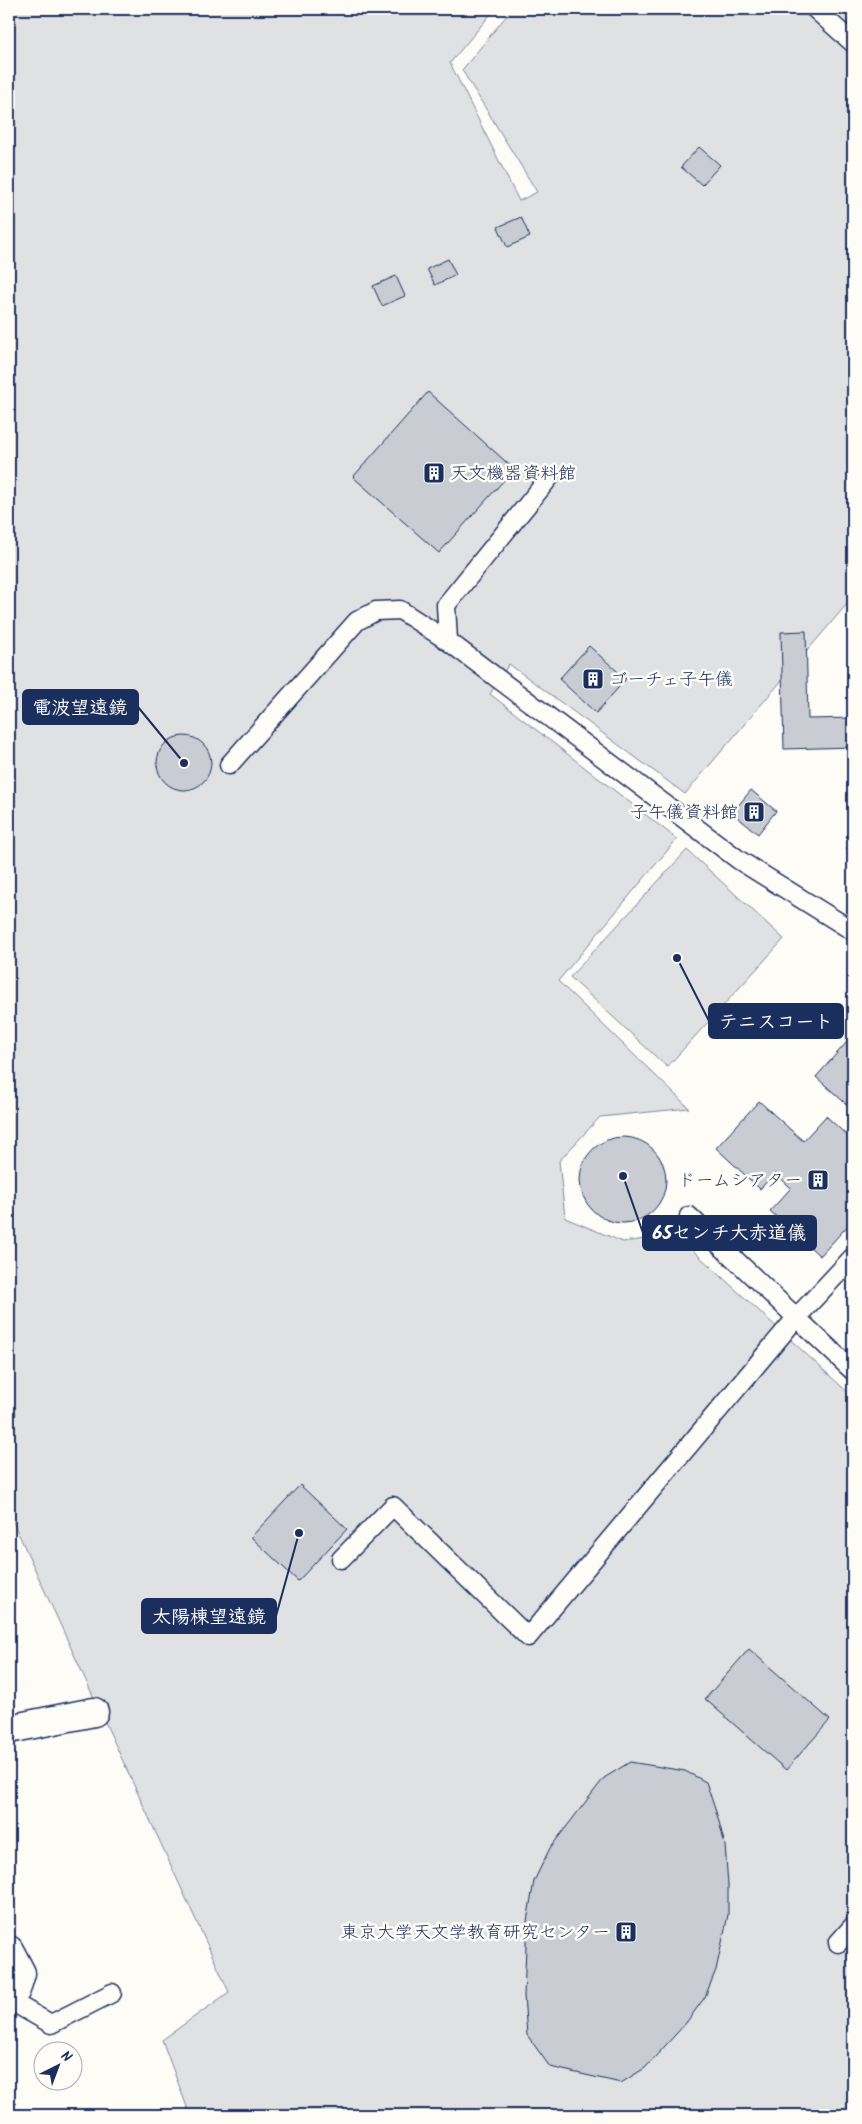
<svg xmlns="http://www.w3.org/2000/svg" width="862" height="2124" font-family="Kalam,'Klee One',sans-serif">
<rect width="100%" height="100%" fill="#fdfcf7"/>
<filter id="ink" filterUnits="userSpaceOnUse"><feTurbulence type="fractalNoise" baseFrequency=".02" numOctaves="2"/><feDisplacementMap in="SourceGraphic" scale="10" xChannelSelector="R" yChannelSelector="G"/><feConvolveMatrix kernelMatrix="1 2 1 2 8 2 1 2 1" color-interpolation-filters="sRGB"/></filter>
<g filter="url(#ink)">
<!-- green -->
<g fill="#e0e1e3" stroke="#7e88a0">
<path d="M9,9H495L450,63L519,201L537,192L462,70L512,9H853V597L685,794L509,664L490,694L677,839L558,981L689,1108L600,1117L559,1161L565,1218L623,1242L676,1235L853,1397V2115H190L162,2040L229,1992L9,1513Z"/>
<path d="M687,850L784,939L667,1067L570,977Z"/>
</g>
<!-- building -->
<g fill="#c9ccd3" stroke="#1b2f5e">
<path d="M699,147L720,165L702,185L681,167Z"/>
<path d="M521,217L530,237L507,247L498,227Z"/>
<path d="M448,259L456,275L435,285L427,269Z"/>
<path d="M396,276L405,296L382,306L373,286Z"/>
<path d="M428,392L514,469L439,553L353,477Z"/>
<path d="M806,631L808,719L853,718V747L784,749L781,632Z"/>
<path d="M589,646L626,679L596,713L559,679Z"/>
<circle cx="184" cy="763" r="27"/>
<path d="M751,790L776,811L758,834L732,813Z"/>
<path d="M853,841V855L846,849Z"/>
<path d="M853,1035V1110L816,1077Z"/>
<path d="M759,1101L803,1141L826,1116L853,1141V1220L820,1256L770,1211L791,1188L775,1173L760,1189L716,1148Z"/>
<circle cx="623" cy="1180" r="43"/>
<path d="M300,1485L347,1529L298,1581L251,1537Z"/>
<path d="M749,1649L830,1720L786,1770L705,1699Z"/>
<path d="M630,1762L685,1771L706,1782L718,1818L725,1845L728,1885V1915L716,1970L705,1997L686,2023L645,2068L621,2083L550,2067L527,2035L524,1996L527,1921L534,1881L550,1848L604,1778Z"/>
</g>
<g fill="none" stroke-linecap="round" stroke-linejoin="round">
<!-- service casing -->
<g stroke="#1b2f5e" stroke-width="21">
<g id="service">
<path d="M815,9L853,43"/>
<path d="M448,641L446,605L549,478"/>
<path d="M229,765L357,621L376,611L400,610L448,641L739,860L853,931"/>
<path d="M689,1216L853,1371"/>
<path d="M341,1559L393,1506L528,1637L796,1318L853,1257"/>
<path d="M838,1943L853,1926"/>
<path d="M9,2000L51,2024L112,1993"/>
</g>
</g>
<!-- minor casing -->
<g stroke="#1b2f5e" stroke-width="31">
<g id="minor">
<path d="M9,1729L94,1712"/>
<path d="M9,1950L21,1973L16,1990L9,1996"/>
</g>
</g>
<!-- service -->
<use href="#service" stroke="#fdfcf7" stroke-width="18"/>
<!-- minor -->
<use href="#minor" stroke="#fdfcf7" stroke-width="28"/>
</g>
</g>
<!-- icons -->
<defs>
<g id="building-square" transform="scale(1.125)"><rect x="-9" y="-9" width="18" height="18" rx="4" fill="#1b2f5e" stroke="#fdfcf7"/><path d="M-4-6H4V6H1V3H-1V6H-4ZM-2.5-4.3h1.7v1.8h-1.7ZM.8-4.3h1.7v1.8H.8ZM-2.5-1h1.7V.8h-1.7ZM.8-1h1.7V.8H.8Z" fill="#fff"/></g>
</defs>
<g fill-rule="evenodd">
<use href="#building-square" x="434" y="473"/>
<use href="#building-square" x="593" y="679"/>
<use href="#building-square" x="754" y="812"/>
<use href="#building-square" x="818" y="1180"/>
<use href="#building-square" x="626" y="1932"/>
</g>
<g text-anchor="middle" stroke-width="5" stroke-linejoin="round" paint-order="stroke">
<!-- poi labels -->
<g font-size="18" fill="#1b2f5e" stroke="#fdfcf7" text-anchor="end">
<text x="450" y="479" text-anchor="start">天文機器資料館</text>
<text x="609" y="685" text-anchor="start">ゴーチェ子午儀</text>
<text x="738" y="818">子午儀資料館</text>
<text x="802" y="1186">ドームシアター</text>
<text x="610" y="1938">東京大学天文学教育研究センター</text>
</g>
</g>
<!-- callouts -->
<path fill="none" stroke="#1b2f5e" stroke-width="2" d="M184 763L138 707M677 958L709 1021M623 1176L643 1233M299 1533L276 1616"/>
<g fill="#1b2f5e" stroke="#fdfcf7" stroke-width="2">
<circle cx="184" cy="763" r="5"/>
<circle cx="677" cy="958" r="5"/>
<circle cx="623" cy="1176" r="5"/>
<circle cx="299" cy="1533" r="5"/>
</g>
<g fill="#1b2f5e" stroke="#1b2f5e" stroke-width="2">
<rect x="23" y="690" width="115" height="34" rx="5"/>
<rect x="709" y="1004" width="134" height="34" rx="5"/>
<rect x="643" y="1216" width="173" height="34" rx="5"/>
<rect x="142" y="1599" width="134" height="34" rx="5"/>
</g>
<g font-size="19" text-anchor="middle" font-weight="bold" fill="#fff">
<text x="80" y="714">電波望遠鏡</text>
<text x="776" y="1028">テニスコート</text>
<text x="729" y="1239">65センチ大赤道儀</text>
<text x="209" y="1623">太陽棟望遠鏡</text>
</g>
<!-- margin -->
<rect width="862" height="2124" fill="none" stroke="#fdfcf7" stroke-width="30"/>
<rect x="15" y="15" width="832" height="2094" fill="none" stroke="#1b2f5e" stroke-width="2" filter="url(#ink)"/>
<!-- north arrow -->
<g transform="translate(58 2066) rotate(42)"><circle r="24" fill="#fdfcf7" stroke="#a3aaba"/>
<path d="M0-4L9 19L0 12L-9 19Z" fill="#1b2f5e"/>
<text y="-8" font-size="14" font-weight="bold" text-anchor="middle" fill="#1b2f5e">N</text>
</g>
</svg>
